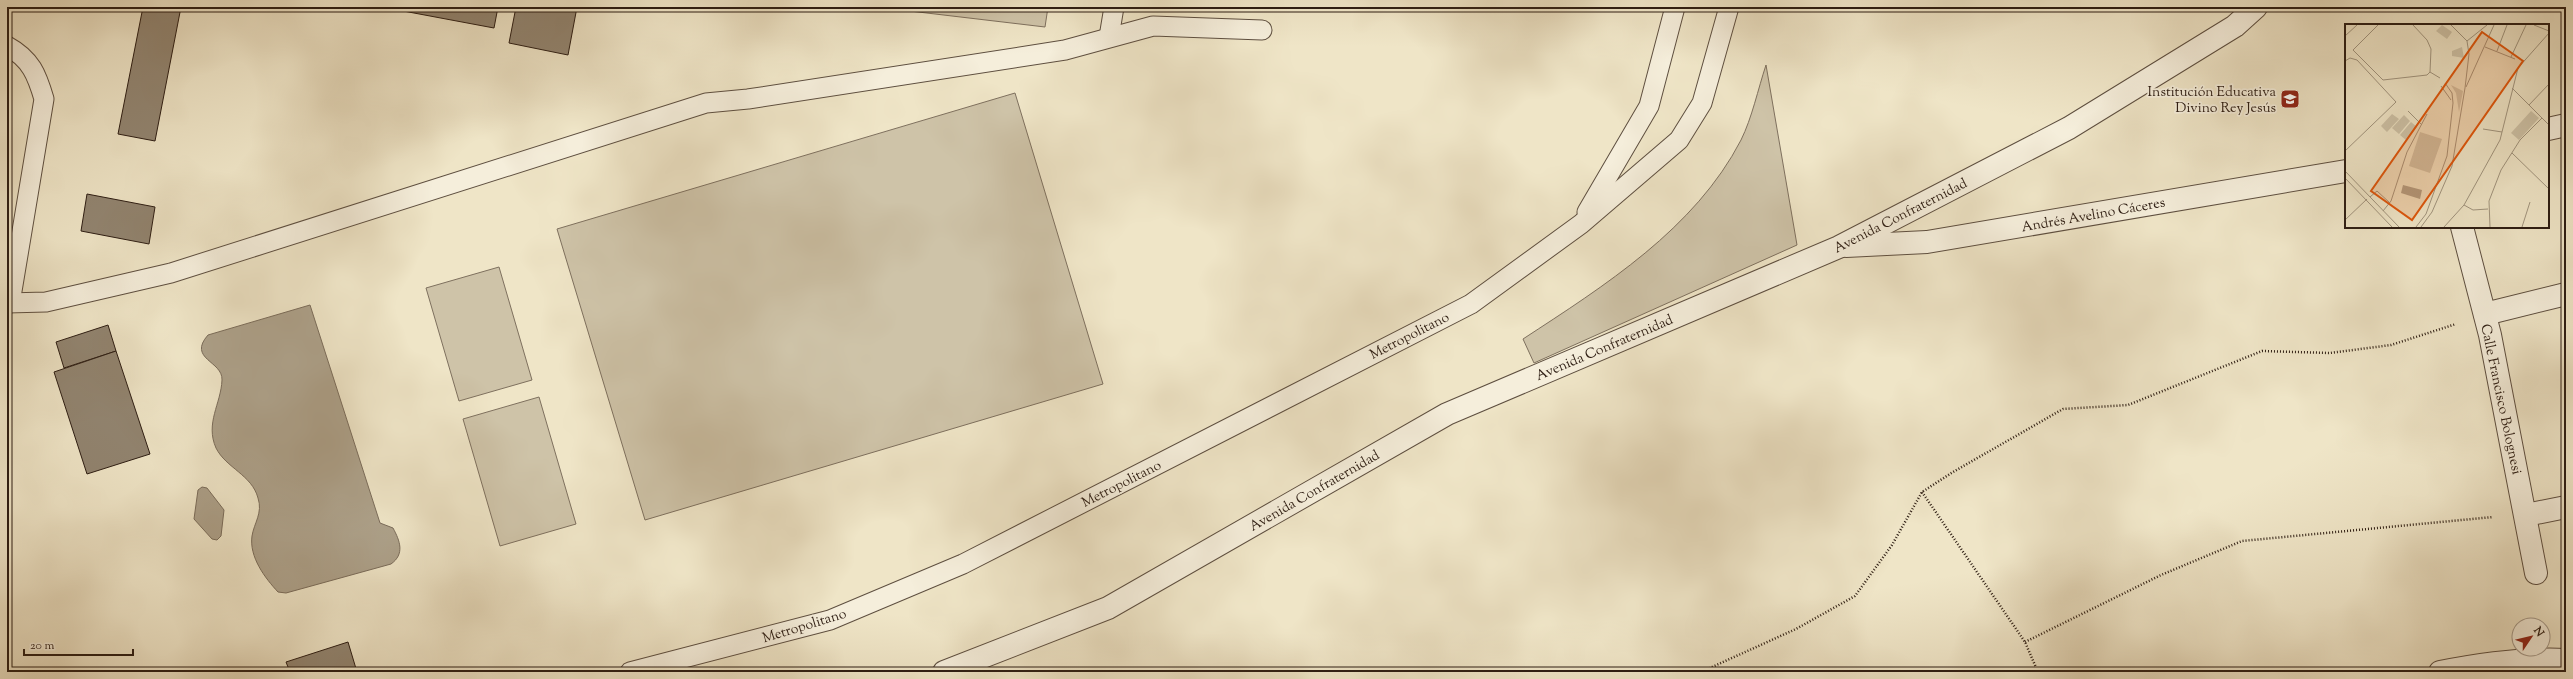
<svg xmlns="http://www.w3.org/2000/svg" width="2573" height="679" font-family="'Sorts Mill Goudy',serif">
<rect width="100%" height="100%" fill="#efe5c7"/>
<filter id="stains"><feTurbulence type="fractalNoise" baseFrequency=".005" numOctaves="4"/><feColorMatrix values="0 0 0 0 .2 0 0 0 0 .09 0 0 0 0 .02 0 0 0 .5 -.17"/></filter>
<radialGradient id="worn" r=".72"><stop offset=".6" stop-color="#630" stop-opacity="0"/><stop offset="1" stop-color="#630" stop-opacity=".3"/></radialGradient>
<!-- green -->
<g fill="#cec3a8" stroke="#7e705e">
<path d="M876,7H1048L1045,27Z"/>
<path d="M1766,65L1797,245L1534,363L1523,339C1604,286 1695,229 1741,140C1752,118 1758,89 1766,65Z"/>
<path d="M1015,93L1103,384L645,520L557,229Z"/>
<path d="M499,267L532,380L459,401L426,288Z"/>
<path d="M539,397L576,524L500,546L463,419Z"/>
</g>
<!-- water -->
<g fill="#ada18a" stroke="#7a6c5a">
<path d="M310,305L380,523L393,528C400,541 405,554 391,564L286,593L278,592C265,578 249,557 252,536C254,523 263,513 258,498C252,475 226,468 216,448C205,423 221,404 222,380C223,361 187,359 208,335Z"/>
<path d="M202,487L207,488L224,510L221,536L217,540L212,539L194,519L198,490Z"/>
</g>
<!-- building -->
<g fill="#928571" stroke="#2d1d13">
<path d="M143,7H181L155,141L118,134Z"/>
<path d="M382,7H498L494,28Z"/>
<path d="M516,7H577L568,55L509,43Z"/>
<path d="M87,194L155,207L149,244L81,231Z"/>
<path d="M108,325L116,351L64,368L56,342Z"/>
<path d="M116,351L150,454L87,474L54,372Z"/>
<path d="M348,642L357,672H290L286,662Z"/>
</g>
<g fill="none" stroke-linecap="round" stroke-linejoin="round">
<!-- service casing -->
<g stroke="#5e4f40" stroke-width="21">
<g id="service">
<path d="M1109,37L1114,7"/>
<path d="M7,46C31,59 37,75 44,99L10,303"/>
<path d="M1587,212L1649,106L1675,7"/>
<path d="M7,303L46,302L171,273L706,103L748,99L1065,50L1153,26L1262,30"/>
<path d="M630,672L830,620L963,564L1471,304L1581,224L1679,140L1702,103L1729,7"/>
</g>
</g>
<!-- minor casing -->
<g stroke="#5e4f40" stroke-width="24">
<g id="minor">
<path d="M2462,227L2490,335L2536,573"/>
<path d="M2485,314L2566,294"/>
<path d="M2526,515L2566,507"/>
<path d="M2440,672C2480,664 2525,658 2566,660"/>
</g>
</g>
<!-- tertiary casing -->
<g stroke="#5e4f40" stroke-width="24">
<g id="tertiary">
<path d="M2548,129L2566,125"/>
<path d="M1846,246L1927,242L2346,171"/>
<path d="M944,672L1108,608L1447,414L1839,247L2069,128L2235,26L2256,7"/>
</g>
</g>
<!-- path -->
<g stroke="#2d1d13" stroke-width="2.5" stroke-dasharray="1 2" stroke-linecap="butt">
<path d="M1922,492L2025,642L2038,672"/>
<path d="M2025,642L2161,575L2242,541L2493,517"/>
<path d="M1701,672L1796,629L1855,596L1892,545L1922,492L1953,472L2063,409L2128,405L2262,351L2330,353L2391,345L2456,324"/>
</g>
<!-- service -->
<use href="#service" stroke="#f5eedb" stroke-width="19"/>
<!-- minor -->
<use href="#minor" stroke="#f5eedb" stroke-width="22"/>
<!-- tertiary -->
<use href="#tertiary" stroke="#f5eedb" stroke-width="22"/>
</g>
<!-- icons -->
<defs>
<g id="school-square" transform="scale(1)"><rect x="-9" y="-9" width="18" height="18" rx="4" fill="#8f2418" stroke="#f5eedb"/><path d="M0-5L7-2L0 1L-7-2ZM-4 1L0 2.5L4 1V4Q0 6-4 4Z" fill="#fff"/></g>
</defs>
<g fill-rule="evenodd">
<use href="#school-square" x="2290" y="99"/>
</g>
<g text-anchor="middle" stroke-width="3.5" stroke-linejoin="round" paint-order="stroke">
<!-- poi labels -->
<g font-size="14" fill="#2d1d13" stroke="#f5eedb" text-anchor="end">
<text x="2276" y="96">Institución Educativa<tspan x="2276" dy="16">Divino Rey Jesús</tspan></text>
</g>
<!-- street labels -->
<g font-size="14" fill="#2d1d13" stroke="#f5eedb">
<text transform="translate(2093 214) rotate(-10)" y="5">Andrés Avelino Cáceres</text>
<text transform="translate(1900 215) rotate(-27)" y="5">Avenida Confraternidad</text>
<text transform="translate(1409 335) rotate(-27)" y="5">Metropolitano</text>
<text transform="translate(1604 347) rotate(-23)" y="5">Avenida Confraternidad</text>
<text transform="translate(2502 399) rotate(78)" y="5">Calle Francisco Bolognesi</text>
<text transform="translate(1121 483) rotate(-27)" y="5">Metropolitano</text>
<text transform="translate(1314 490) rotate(-30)" y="5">Avenida Confraternidad</text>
<text transform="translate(804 625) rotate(-17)" y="5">Metropolitano</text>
</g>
</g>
<!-- overview -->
<g transform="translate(2345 24)">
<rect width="204" height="204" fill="#efe5c7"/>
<path d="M97,1L107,8L102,15L91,7ZM117,23L119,34L107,32V27ZM106,61L118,67L114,88L111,69ZM186,87L194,94L174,116L166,109ZM47,90L54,95L42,108L36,102ZM59,91L65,97L54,110L47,104ZM66,98L72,103L61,116L55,111ZM75,108L97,115L85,149L64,142Z" fill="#cec3a8"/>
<path d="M58,161L77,166L75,175L56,169Z" fill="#ada18a"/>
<path fill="none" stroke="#a1957f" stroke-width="1" d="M33,1L8,26L38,56L82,51L85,48M68,1L82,16L86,25L85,48L95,54M189,1L204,7M0,12L12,1M122,17L142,1M140,23L170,35M152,27L162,1M166,33L181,1M0,37L5,34L12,36L51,78L0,127M96,62L106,76M121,63L149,1M167,64L204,101M184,81L204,60M63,87L76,100M138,105L157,108M167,129L204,165M0,147L54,203M0,154L47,203M25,173L32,167L45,179M119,181L128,186L143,185M38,187L46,177L62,128L82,90M0,196L22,175M71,203L81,190L102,132L108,79L107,69L100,59M76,203L87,188L107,142L120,64L124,30L122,17L106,1M99,203L119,181L155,116L173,44L204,9M145,203L144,177L156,146L175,116L197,94M177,203L185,178"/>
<path fill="#df560c" fill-opacity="0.15" stroke="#df560c" stroke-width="2" d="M137,8L178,37L67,196L26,167Z"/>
<rect width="204" height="204" fill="none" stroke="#2d1d13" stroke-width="2"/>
</g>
<!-- margin -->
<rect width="2573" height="679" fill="none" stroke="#efe5c7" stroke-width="24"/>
<rect x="8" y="8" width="2557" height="663" fill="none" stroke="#2d1d13" stroke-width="2"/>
<rect x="12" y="12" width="2549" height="655" fill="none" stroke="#2d1d13"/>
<!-- north arrow -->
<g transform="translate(2531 637) rotate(55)"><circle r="19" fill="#f5eedb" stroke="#a59a8b"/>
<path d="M0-3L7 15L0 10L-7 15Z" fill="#8f2418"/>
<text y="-6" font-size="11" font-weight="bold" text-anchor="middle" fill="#2d1d13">N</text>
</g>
<!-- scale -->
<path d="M24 649v6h109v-6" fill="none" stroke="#2d1d13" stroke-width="2"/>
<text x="30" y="649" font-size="12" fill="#2d1d13" stroke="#f5eedb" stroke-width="3" paint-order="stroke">20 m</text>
<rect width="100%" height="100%" filter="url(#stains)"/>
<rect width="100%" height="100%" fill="url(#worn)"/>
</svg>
